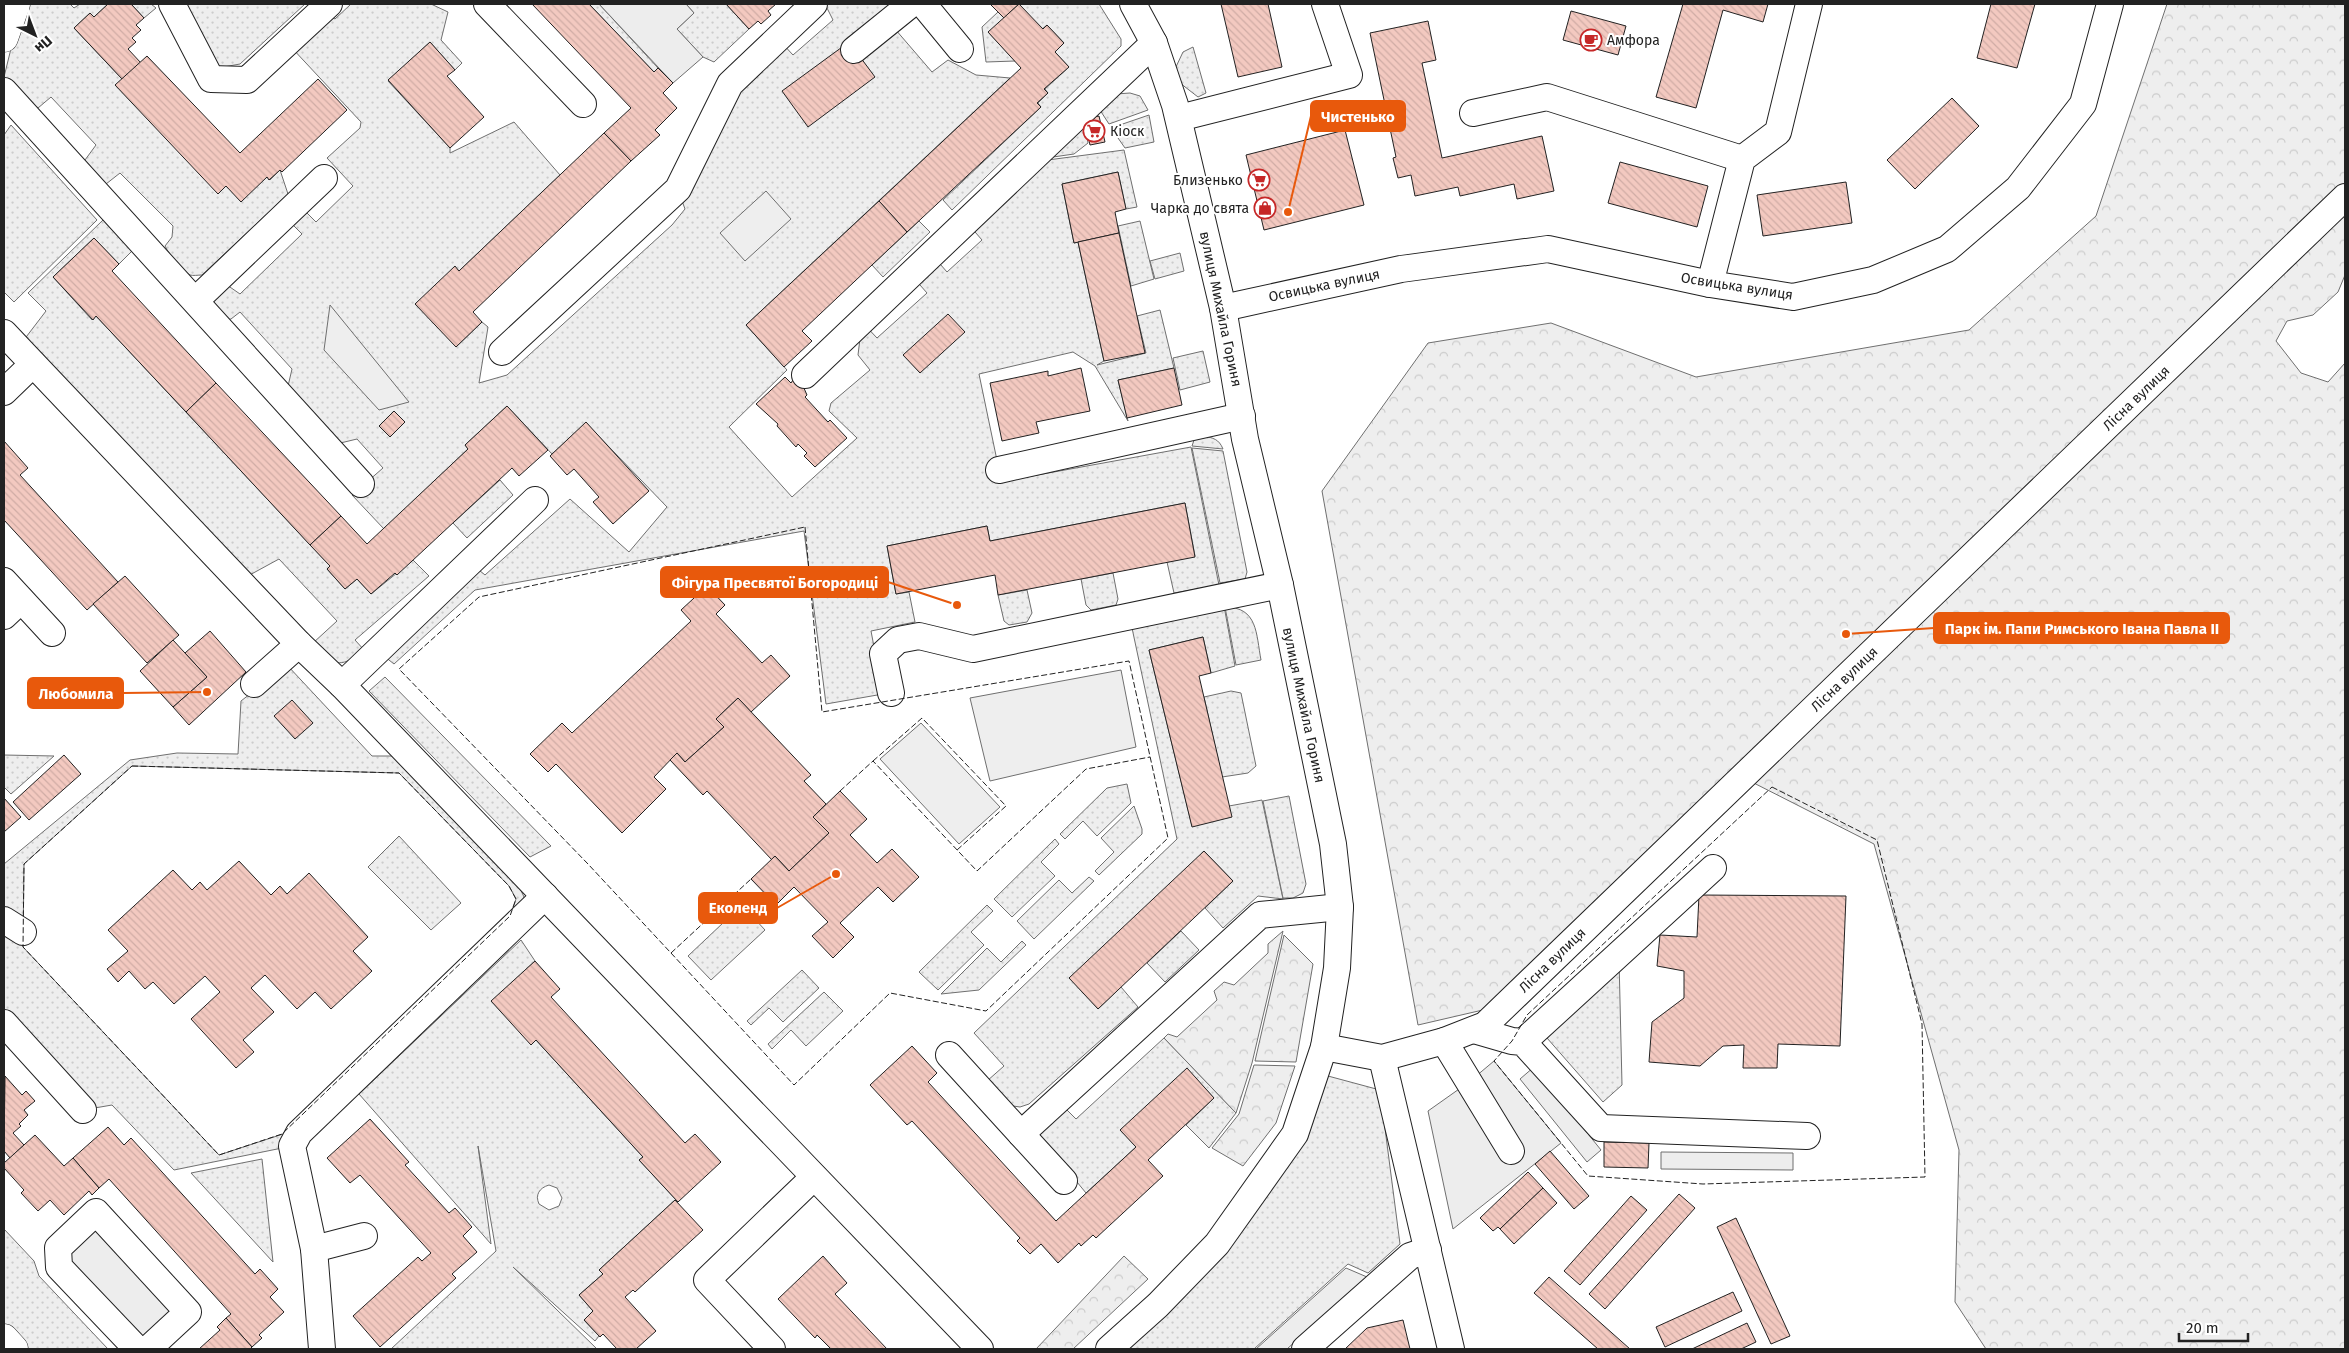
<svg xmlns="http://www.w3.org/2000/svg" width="2349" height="1353" font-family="'Fira Sans',sans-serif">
<defs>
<pattern id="grass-dots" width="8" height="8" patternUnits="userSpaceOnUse" patternTransform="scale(1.25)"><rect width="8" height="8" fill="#eee"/><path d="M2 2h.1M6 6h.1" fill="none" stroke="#ccc" stroke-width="1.8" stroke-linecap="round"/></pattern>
<pattern id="forest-crowns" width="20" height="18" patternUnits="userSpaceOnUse" patternTransform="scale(1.25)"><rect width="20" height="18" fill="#eee"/><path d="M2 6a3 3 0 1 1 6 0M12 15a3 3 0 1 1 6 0" fill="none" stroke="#ccc"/></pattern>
<pattern id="building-back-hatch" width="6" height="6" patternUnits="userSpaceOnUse" patternTransform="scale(1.25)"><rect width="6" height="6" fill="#f3c9c0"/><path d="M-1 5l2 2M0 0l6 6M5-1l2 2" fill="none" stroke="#d0aca5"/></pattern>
</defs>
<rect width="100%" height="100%" fill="#fff"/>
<!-- grass -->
<g fill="url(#grass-dots)" stroke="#6f6f6f" fill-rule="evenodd">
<path d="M22,4H70L74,8L80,4H108L94,17L90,13L74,28L123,80L218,193L226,186L267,177L270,180L280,170L288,194L202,275C198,275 193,276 190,275C181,271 169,254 165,246L172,237L173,226L120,173L106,184L101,183L84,166L85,160L96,145L51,97L38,108C23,101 10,91 4,77Z"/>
<path d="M131,4H151L156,8L144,18Z"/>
<path d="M180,4H305L240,64L218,68Z"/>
<path d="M351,4H431L448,12L441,40L462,63L455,70L430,42L388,81L450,148V153L514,122L560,175L459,271L455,267L456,347L482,322L488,327L479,383L507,375L672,225L685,209L678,190L731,89L781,42L793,55L833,20L825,4H892L889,22L932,72L948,60L976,75L1010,78L746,325L787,370L729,427L792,497L857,438L829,411L831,403L870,370L858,355L862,322L877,338L927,293L913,277L934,257L947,272L982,240L969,225L1040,161L1124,150L1137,207L1126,209L1118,172L1062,184L1074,243L1078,242L1104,361L1097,365L1146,353L1137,316L1160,310L1174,368L1118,380L1128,421L1095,366L1073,352L979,374L999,470L1010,480L1191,447L1219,585L1174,593L1167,562L1195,556L1185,503L990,541L987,526L887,546L896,594L909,592L915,622L871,631L883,694L826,704L804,531L475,590L394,664L384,656L479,570L485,575L570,499L629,552L667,507L586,423L552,454L507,406L465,445L468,449L384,529L352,495L383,468L357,439L328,446L285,399L292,369L240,312L231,319L225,320L209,296L227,285L240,294L302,234L293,225L294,218L306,212L316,222L353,186L327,158L360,128L361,122L291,47L326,14L335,19Z"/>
<path d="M589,4H599L658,68L654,72Z"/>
<path d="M686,4H726L749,29L714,62L703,57L677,29L694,13Z"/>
<path d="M1019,4H1099L1121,39V46L952,210L943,200L1041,107L1038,103L1048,93L1045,89L1069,67L1055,52L1064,43L1047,25L1042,29Z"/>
<path d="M998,12L1004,18L989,33L1015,61L986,62L982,27Z"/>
<path d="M1193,47L1206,93L1198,97L1180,83L1175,69L1183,52Z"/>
<path d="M1130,93L1140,96L1148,110L1109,124L1098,107L1116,94Z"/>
<path d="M1149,115L1154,142L1125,148L1111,128Z"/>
<path d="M1084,121L1088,143L1074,154L1046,158Z"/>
<path d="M11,125L97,220L14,302L4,292V135Z"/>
<path d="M103,220L132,251L119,264L94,238L53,277L92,320L96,316L330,566L327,569L345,589L357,579L371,594L413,560L429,576L355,640L365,651C336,670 336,665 313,643L337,621L279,559L246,577L20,345L46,311L28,293Z"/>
<path d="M919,221L930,232L883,277L872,265Z"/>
<path d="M1140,221L1154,279L1131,286L1118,226Z"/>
<path d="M1180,253L1184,271L1155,279L1150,261Z"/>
<path d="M1203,351L1210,382L1180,390L1173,358Z"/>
<path d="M1204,436C1213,438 1219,439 1223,449L1192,446L1195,437Z"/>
<path d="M1192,448L1223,451L1247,572L1245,579L1220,583Z"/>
<path d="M500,480L513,495L467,538L453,523Z"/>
<path d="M1113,573L1118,599L1116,605L1091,610L1086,605L1081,579Z"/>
<path d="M1027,590L1032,613L1027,622L1009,625L1004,621L998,595Z"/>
<path d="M1224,606L1235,666L1211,673L1203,637L1149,650L1192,826L1229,806L1262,800L1283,899L1258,896L1223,928L1205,908L1233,881L1204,851L1098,1009L1121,987L1138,1007L1029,1104L1020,1107L1006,1105L987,1081L1004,1066L974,1033L1177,839L1132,628Z"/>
<path d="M1225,607C1258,607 1256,634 1261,660L1236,665Z"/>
<path d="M287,665L372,756H392L518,884L524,897L523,918L292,1146L174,1170L112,1105L83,1110L4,1023V864L130,760L177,753L238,754L241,701ZM132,766L399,773L509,886L516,899L510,916L283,1134L219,1155L23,947L24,864Z"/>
<path d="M385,677L551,846L530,857L369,691Z"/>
<path d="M1231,691L1241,693L1256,766L1248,773L1222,777L1204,697Z"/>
<path d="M4,755L54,756L11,794L4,787Z"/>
<path d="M1127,784L1131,803L1097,836L1083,821L1065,839L1060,834L1107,788Z"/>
<path d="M1289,796L1306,884L1303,893L1293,898H1283L1263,801Z"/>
<path d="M1134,806L1142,829V834L1099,875L1095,871L1114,852L1101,838Z"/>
<path d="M399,836L461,903L431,930L368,867Z"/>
<path d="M1055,839L1059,844L1041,862L1055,876L1012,917L994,899Z"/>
<path d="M1089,877L1094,881L1034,939L1017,921L1059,880L1072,893Z"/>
<path d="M742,905L765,930L711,980L688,956Z"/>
<path d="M987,905L993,911L971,932L984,945L938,990L919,972Z"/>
<path d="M1181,931L1199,950L1165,982L1147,963Z"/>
<path d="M521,940L535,961L492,1001L532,1044L536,1040L643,1157L639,1160L678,1202L675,1200L599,1270L603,1274L579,1295L593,1311L584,1320L599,1336L595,1341L513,1267L597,1349H391L496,1251L478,1146L491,1244L359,1094ZM549,1185L557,1188L562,1198L559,1206L549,1210L539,1204C535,1195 539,1188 549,1185Z"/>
<path d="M1022,941L1026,945L979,990L941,994L987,948L1001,962Z"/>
<path d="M1619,959L1622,1085L1603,1102L1540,1030Z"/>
<path d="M802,970L819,988L783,1022L769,1008L751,1025L747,1021Z"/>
<path d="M824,992L843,1011L806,1046L791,1030L772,1049L768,1044Z"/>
<path d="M1164,1038L1236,1113L1209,1148L1186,1125L1214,1098L1187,1069L1121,1130L1136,1147L1086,1193L1036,1132L1060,1111L1067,1110L1076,1119Z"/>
<path d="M1328,1076L1380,1090L1400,1244L1368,1273L1348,1264L1254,1349H1125Z"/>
<path d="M262,1159L273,1262L191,1173Z"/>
<path d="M4,1229L34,1261L39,1276L108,1349H29L4,1323Z"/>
</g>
<!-- forest -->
<g fill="url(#forest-crowns)" stroke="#6f6f6f">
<path d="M2167,4H2345V275L2338,292L2313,315L2287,321L2276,341L2301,373L2328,382L2345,363V1349H1986L1955,1302L1959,1150L1874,844L1740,776L1500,1006L1418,1025L1322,491L1428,343L1551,323L1696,377L1969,330L2096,216Z"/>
<path d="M1283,931L1252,1063L1236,1113L1164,1038L1168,1034L1177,1037L1217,1000L1214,991L1224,982L1234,985L1268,953V944Z"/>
<path d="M1284,935L1313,964L1296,1062L1255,1061Z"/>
<path d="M1254,1065L1295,1066L1276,1123L1243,1166L1212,1148L1239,1114Z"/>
<path d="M1124,1256L1148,1279L1073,1349H1036Z"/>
</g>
<!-- garden -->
<g fill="#eee" stroke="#6f6f6f">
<path d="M766,191L791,219L745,261L720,233Z"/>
<path d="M330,305L409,402L379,410L324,350Z"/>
<path d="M1121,670L1136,747L990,781L970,698Z"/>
<path d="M921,723L1000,807L959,844L880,759Z"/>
</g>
<!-- parking -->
<g fill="#ededed" stroke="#6f6f6f">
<path d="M599,4H686L694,13L677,29L703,57L673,83Z"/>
<path d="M1494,1061L1561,1143L1453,1229L1428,1111L1469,1082Z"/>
<path d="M1534,1067L1601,1150L1587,1162L1520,1079Z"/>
<path d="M1661,1152L1793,1153V1170L1661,1169Z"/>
<path d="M98,1222L180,1310L141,1345L66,1265L64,1251Z"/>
<path d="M1346,1268L1367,1277L1287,1349H1256Z"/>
</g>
<!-- building -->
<g fill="url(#building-back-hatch)" stroke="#222">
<path d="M108,4H131L144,18L136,25L141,30L132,38L136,42L128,49L141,63L123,80L74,28L90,13L94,17Z"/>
<path d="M532,4H589L654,72L658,68L673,83L663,93L677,108L655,130L660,135L631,161L604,133L631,108Z"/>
<path d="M726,4H776L768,11L771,15L761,24L758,21L749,29Z"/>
<path d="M990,4H1019L1004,18Z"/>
<path d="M1019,4L1043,29L1047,25L1064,43L1055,52L1069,67L1044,89L1048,93L1037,103L1041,107L907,232L879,201L1021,68L988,32Z"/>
<path d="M1221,4H1268L1282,67L1238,77Z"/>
<path d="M1683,4H1768L1763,22L1723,10L1696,108L1656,97Z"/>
<path d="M1991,4H2035L2017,68L1977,58Z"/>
<path d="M1571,11L1626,26L1618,55L1563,40Z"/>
<path d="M1428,21L1436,60L1422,63L1442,158L1542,136L1554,191L1517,199L1514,184L1460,196L1458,187L1415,196L1411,175L1398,178L1393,158L1396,157L1370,33Z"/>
<path d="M430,42L455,70L447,76L484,117L450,148L388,80Z"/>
<path d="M849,42L875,77L808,127L782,91Z"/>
<path d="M147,56L240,153L318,79L347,110L282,172L280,170L269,180L267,177L241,202L226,186L218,194L115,85Z"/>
<path d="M1952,98L1979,126L1915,189L1887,160Z"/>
<path d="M1099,116L1105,142L1090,145L1084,119Z"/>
<path d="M1345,130L1364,205L1264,230L1246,155Z"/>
<path d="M604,133L631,161L473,312L482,322L456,347L415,304L455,266L459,271Z"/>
<path d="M1620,162L1708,186L1697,227L1608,203Z"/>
<path d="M1118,172L1126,209L1115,212L1119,233L1074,243L1062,184Z"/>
<path d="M1846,182L1852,223L1763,236L1757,195Z"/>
<path d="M879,201L907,232L802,331L812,341L784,367L746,325Z"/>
<path d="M1119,233L1145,353L1104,361L1078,242Z"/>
<path d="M94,238L119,264L112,271L216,383L186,412L96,316L93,320L53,277Z"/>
<path d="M948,314L965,332L920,373L903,355Z"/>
<path d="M1081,368L1090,411L1036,422L1039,433L1002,441L990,383L1048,371V376Z"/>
<path d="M1174,368L1182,405L1127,418L1118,380Z"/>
<path d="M785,377L791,383L793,380L803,386L807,395L805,397L828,422L830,420L847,438L815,467L804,456L807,453L798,444L796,447L777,426L778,424L756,404Z"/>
<path d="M216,383L341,516L310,545L186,412Z"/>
<path d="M507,406L548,450L519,476L512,468L397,575L395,573L371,594L357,579L345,589L327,569L330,566L310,545L341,516L367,544L468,449L465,445Z"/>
<path d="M394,411L405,422L390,437L379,426Z"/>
<path d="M586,422L649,491L613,524L593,502L599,497L574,469L567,475L550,456Z"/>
<path d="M4,441L28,468L20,475L118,582L87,610L4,520Z"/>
<path d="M1185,503L1195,557L998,595L995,575L896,594L887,546L987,526L990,541Z"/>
<path d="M125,576L179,635L147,663L93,604Z"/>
<path d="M707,586L725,605L716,614L762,663L771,655L790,676L751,712L738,698L716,719L724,727L685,762L677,753L654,777L666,789L622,833L556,764L548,772L530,754L562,723L572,733L691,621L681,610Z"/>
<path d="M210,631L246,672L189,725L173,707L207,677L185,653Z"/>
<path d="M1203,637L1211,673L1199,676L1232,817L1192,827L1149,650Z"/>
<path d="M173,640L207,677L173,707L140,671Z"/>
<path d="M738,698L811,775L804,781L826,804L813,817L829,833L789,871L775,856L772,860L707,791L703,795L670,760L677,753L685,762L724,727L716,719Z"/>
<path d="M292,700L313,723L295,739L274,716Z"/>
<path d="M64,755L81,774L29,820L13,802Z"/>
<path d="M840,791L867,819L850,835L877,863L892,849L919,877L893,902L878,887L840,923L854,937L833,958L812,936L828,922L794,887L776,905L751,879L775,856L789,871L829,833L813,817Z"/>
<path d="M4,798L21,817L4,832Z"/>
<path d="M1204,851L1233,881L1098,1009L1069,978Z"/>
<path d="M239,861L271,895L280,886L287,894L309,873L368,937L353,951L372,971L331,1009L315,992L297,1009L265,975L251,988L274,1012L243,1040L254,1052L236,1068L191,1019L220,992L205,976L174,1004L153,982L145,989L129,971L118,982L107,969L128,951L108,930L173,870L192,890L200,882L207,890Z"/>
<path d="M1699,895L1846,896L1840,1046L1778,1044L1777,1068H1743L1744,1045L1723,1046L1700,1066L1649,1062L1652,1022L1684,998V971L1657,966L1660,935L1697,937Z"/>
<path d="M535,961L560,989L551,997L685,1143L695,1134L721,1162L678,1202L639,1160L643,1157L536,1040L531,1045L491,1001Z"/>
<path d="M912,1046L937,1073L928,1082L1056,1221L1136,1147L1120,1130L1187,1068L1214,1098L1148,1160L1163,1176L1096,1238L1093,1235L1081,1246L1079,1243L1058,1263L1041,1244L1030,1254L1017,1241L1020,1238L912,1121L907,1125L870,1085Z"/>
<path d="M5,1076L22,1095L26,1091L35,1101L24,1110L28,1115L19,1124L21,1126L13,1133L24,1145L10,1158L4,1151Z"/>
<path d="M370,1119L409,1162L405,1165L449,1213L455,1208L472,1227L463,1236L477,1252L452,1274L456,1278L380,1347L353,1316L418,1257L422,1261L431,1253L360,1175L350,1183L327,1158Z"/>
<path d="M108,1127L124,1145L131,1138L255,1274L260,1269L278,1289L270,1297L284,1312L259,1335L262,1338L252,1347L226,1318L231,1314L109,1179L99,1188L73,1158Z"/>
<path d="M35,1135L64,1166L73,1158L99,1188L92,1195L89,1191L64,1215L50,1200L38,1211L21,1193L24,1190L4,1168V1163Z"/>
<path d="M1604,1142L1649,1143L1648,1168L1604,1167Z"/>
<path d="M1550,1151L1589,1196L1574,1209L1535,1164Z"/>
<path d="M1528,1172L1543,1188L1500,1229L1498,1227L1493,1231L1480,1218Z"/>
<path d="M1543,1188L1557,1203L1514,1244L1500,1229Z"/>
<path d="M1679,1194L1695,1208L1605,1309L1589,1294Z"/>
<path d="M1631,1196L1647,1210L1580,1285L1564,1271Z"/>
<path d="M675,1200L703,1230L635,1292L633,1290L625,1297L656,1331L636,1349H617L603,1334L600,1337L584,1320L593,1311L579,1295L603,1274L599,1270Z"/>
<path d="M1736,1218L1790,1336L1771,1344L1717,1227Z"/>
<path d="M823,1256L847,1283L835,1294L887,1349H831L817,1335L815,1338L778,1299Z"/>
<path d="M1549,1277L1630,1349H1598L1534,1293Z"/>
<path d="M1733,1292L1742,1311L1665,1347L1656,1327Z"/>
<path d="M226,1318L252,1347L250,1349H199L220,1330L217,1327Z"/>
<path d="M1403,1320L1410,1349H1345L1367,1328Z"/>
<path d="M1747,1323L1756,1342L1741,1349H1692Z"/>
</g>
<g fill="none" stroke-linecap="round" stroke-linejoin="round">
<!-- minor casing -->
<g stroke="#222" stroke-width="28">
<g id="minor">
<path d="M172,4L211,79L247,80L329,4"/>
<path d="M487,4L583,104"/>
<path d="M923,4L960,49"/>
<path d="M854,50L911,4"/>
<path d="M4,91L361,484"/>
<path d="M1473,113L1547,97L1742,159"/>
<path d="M1179,118L1349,75L1325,4"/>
<path d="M1710,284L1742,159L1778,132L1809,4"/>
<path d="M196,300L324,178"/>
<path d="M1223,308L1401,269L1548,249L1710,284L1793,297L1873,280L1947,249L2018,188L2083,104L2110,4"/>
<path d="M4,333L299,644L342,685L980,1349"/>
<path d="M502,352L678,189L730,84L814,4"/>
<path d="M805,375L1154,43"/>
<path d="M4,392L33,364"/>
<path d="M999,470L1242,416"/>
<path d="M4,581L52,633"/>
<path d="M4,616L21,600"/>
<path d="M254,684L299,644"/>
<path d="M342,685L535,500"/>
<path d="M891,693L883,654L898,640L919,636L973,649L1280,585"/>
<path d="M4,920L23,932"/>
<path d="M4,1023L83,1110"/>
<path d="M1474,1030L1512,1041L1523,1042L1601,1128L1807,1136"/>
<path d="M1444,1041L1511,1151"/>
<path d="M1523,1042L1713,868"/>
<path d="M1324,1047L1382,1058L1444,1041L1485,1025L2345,197"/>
<path d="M949,1055L1021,1134L1260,915L1340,907"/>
<path d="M1382,1058L1451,1349"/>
<path d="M1021,1134L1064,1181"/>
<path d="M314,1249L364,1236"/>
<path d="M137,1349L59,1267L58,1248L96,1212L188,1312L148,1349"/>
<path d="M322,1349L314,1249L292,1146L299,1133L545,896"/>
<path d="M772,1349L707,1280L814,1177"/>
<path d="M1109,1349L1158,1305L1217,1244L1295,1134L1324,1047L1337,968L1340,907L1333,844L1280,585L1245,439L1223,308L1175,105L1154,43L1133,4"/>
<path d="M1305,1349L1410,1256L1428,1250"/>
</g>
</g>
<!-- major casing -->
<g stroke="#222" stroke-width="29">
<g id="major">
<path d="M4,38L16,4"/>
<path d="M4,1338L14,1349"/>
</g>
</g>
<!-- minor -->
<use href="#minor" stroke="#fff" stroke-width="26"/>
<!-- major -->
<use href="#major" stroke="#fff" stroke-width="28"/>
<!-- fence -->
<g stroke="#222" stroke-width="1" stroke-dasharray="6 2.5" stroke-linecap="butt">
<path d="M805,527L822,712L1129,661L1168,838L986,1011L890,993L794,1085L588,864L399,669L479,597Z"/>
<path d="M873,761L922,718L1006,806L957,850"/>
<path d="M132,766L399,773L509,886L516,899L510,916L282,1134L219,1155L23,947L24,864Z"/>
<path d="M1772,787L1877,840L1922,1024L1925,1177L1703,1184L1588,1176L1494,1061L1512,1041L1527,1015Z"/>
<path d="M840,791L873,761L977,871L1086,769L1150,757"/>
<path d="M671,953L751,879"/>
</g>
</g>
<!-- icons -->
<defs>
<g id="cafe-ring" transform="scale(1.125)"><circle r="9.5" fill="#fff" stroke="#c62828" stroke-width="1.5"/><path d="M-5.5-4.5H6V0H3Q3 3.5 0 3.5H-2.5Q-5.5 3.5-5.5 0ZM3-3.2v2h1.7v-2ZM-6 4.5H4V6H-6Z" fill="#c62828"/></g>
<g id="supermarket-ring" transform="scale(1.125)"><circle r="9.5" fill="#fff" stroke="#c62828" stroke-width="1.5"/><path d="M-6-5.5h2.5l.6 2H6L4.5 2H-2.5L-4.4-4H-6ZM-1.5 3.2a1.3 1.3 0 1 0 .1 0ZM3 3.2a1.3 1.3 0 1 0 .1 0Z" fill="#c62828"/></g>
<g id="shop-ring" transform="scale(1.125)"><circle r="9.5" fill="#fff" stroke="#c62828" stroke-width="1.5"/><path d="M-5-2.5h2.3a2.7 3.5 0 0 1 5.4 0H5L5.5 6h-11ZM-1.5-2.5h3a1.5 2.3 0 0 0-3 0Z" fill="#c62828"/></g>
</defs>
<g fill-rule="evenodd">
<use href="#cafe-ring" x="1591" y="40"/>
<use href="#supermarket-ring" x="1094" y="131"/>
<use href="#supermarket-ring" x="1259" y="180"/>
<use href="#shop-ring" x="1265" y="208"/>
</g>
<g text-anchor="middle" stroke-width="4" stroke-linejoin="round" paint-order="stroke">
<!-- poi labels -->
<g font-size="14" fill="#222" stroke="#fff" text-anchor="start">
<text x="1607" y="45">Амфора</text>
<text x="1110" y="136">Кіоск</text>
<text x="1243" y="185" text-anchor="end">Близенько</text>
<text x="1249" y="213" text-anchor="end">Чарка до свята</text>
</g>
<!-- street labels -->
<g font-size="14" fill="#222" stroke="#fff">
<text transform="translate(1324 285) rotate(-12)" y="5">Освицька вулиця</text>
<text transform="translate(1737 286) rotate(9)" y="5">Освицька вулиця</text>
<text transform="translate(1221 309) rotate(78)" y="5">вулиця Михайла Гориня</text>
<text transform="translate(2136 398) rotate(-44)" y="5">Лісна вулиця</text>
<text transform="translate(1844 679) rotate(-44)" y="5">Лісна вулиця</text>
<text transform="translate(1304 705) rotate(78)" y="5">вулиця Михайла Гориня</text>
<text transform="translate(1552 960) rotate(-44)" y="5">Лісна вулиця</text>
</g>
</g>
<!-- callouts -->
<path fill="none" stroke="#e8590c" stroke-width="2" d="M1288 212L1311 116M957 605L888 582M1846 634L1934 628M207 692L123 693M836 874L777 908"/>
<g fill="#e8590c" stroke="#fff" stroke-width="2">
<circle cx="1288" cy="212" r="5"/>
<circle cx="957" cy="605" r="5"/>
<circle cx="1846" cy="634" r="5"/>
<circle cx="207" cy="692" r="5"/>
<circle cx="836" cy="874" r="5"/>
</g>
<g fill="#e8590c" stroke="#e8590c" stroke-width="2">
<rect x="1311" y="101" width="94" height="30" rx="5"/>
<rect x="661" y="567" width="227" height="30" rx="5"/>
<rect x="1934" y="613" width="295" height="30" rx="5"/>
<rect x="28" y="678" width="95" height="30" rx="5"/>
<rect x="699" y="893" width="78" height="30" rx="5"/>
</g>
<g font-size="15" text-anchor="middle" font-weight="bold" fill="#fff">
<text x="1358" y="122">Чистенько</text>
<text x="775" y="588">Фігура Пресвятої Богородиці</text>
<text x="2082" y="634">Парк ім. Папи Римського Івана Павла ІІ</text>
<text x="76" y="699">Любомила</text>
<text x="738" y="913">Еколенд</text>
</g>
<!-- border -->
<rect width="2349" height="1353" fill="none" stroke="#222222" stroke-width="10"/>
<!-- north arrow -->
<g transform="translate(35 35) rotate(138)" stroke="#ffffff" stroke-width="4" paint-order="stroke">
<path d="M0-4L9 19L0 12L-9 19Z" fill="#222222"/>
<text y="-8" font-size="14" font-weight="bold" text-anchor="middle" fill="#222222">Пн</text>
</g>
<!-- scale -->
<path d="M2179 1333v8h69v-8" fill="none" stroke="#222222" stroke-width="2.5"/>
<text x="2186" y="1333" font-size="15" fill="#222222" stroke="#ffffff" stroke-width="4" paint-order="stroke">20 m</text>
</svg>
